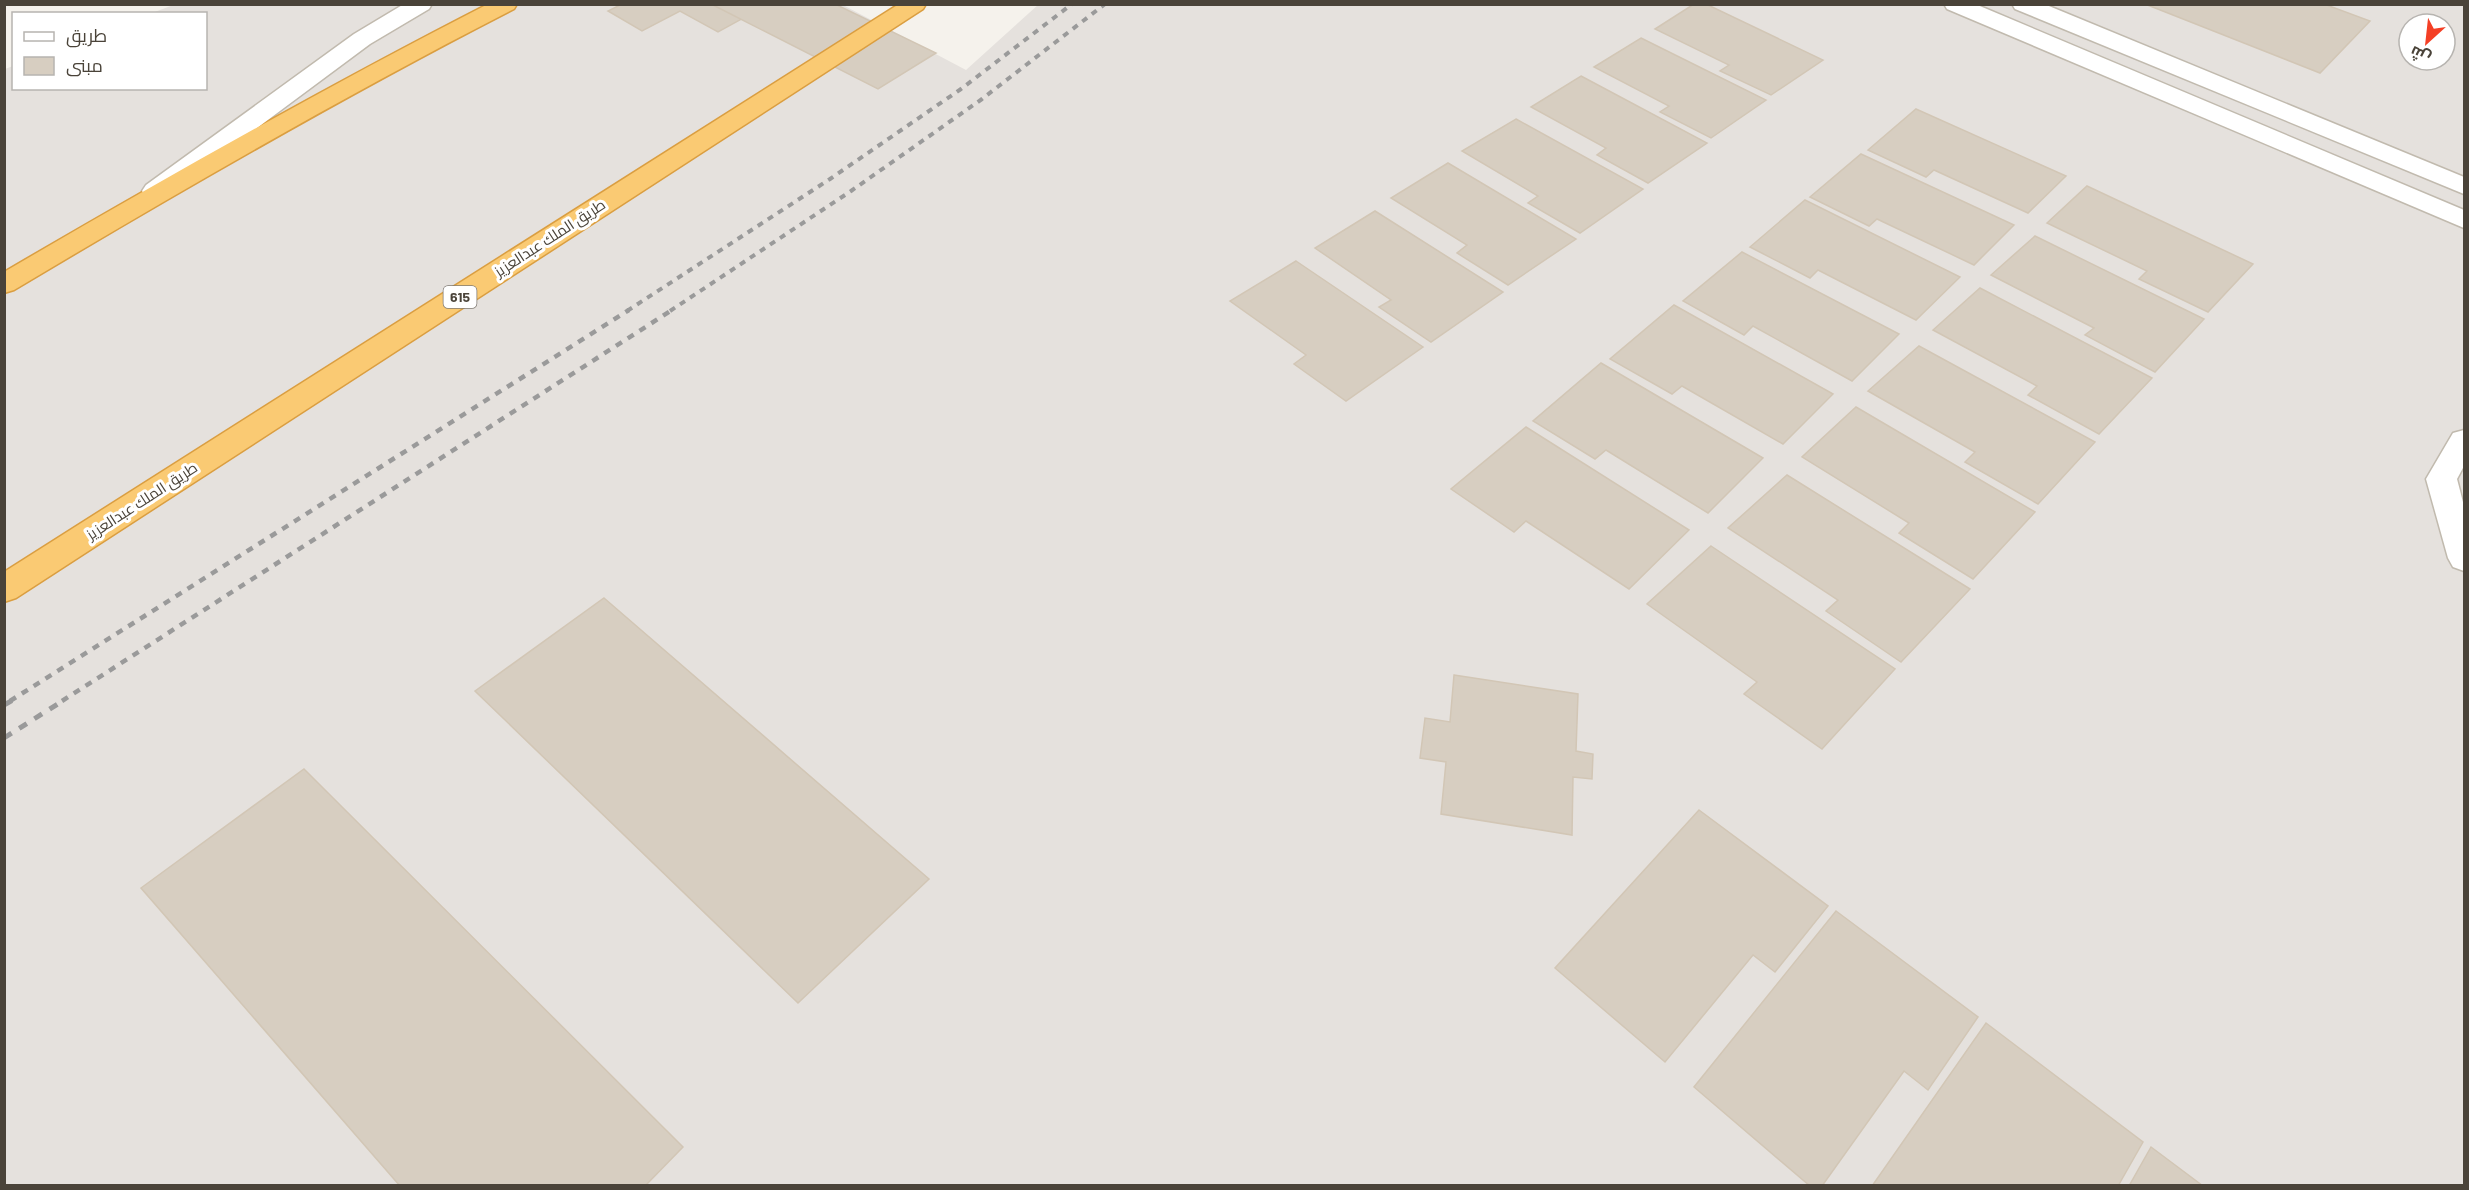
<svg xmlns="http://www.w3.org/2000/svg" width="2469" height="1190" font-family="Barlow,Cairo,sans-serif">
<rect width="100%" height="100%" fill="#f5f2ec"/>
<!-- industrial -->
<path fill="#e5e1dd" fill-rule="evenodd" d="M176,4L843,5L966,70L1039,4L2464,5V1185L5,1186V69L13,66L14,88H206V14L152,13ZM2409,24H2445V60H2409Z"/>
<!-- building -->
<g fill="#d7cec1" stroke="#d2c6b5" stroke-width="1.5">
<path d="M622,4H769L718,32L680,11L642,31L608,11Z"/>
<path d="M711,4H835L936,53L878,89Z"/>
<path d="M1694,4H1706L1823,60L1771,95L1720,71L1729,65L1655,29Z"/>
<path d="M2145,4H2324L2370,21L2320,73Z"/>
<path d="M1641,38L1766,100L1711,138L1660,112L1669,106L1594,67Z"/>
<path d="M1581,76L1707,143L1648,183L1597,155L1606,148L1531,107Z"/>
<path d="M1916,109L2066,176L2028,213L1934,170L1926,177L1868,150Z"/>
<path d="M1516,119L1643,189L1580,233L1528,203L1538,196L1462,151Z"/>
<path d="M1861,154L2014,225L1974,265L1877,219L1869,226L1810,197Z"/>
<path d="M1448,163L1576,239L1508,285L1457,253L1467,245L1391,198Z"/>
<path d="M2087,186L2253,264L2208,312L2139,279L2147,271L2047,223Z"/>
<path d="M1805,200L1960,277L1916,320L1818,270L1810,278L1750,247Z"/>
<path d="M1375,211L1503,292L1431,342L1379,307L1391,300L1315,248Z"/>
<path d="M2035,236L2204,319L2155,372L2085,335L2094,328L1991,275Z"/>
<path d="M1742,252L1899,334L1852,381L1753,326L1744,335L1683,301Z"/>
<path d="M1296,261L1423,347L1346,401L1294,364L1306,355L1230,301Z"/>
<path d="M1980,288L2152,378L2099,434L2028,395L2037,386L1933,330Z"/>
<path d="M1674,305L1833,394L1783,444L1682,386L1672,394L1610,359Z"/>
<path d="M1919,346L2095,442L2038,504L1965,462L1975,452L1868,391Z"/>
<path d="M1601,363L1763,458L1708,513L1606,450L1595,459L1533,421Z"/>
<path d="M1856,407L2035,512L1973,579L1899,533L1909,523L1802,457Z"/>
<path d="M1526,427L1689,530L1629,589L1526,521L1514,532L1451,489Z"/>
<path d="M1787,475L1970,589L1901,662L1826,611L1838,600L1728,528Z"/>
<path d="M1711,546L1895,669L1822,749L1744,694L1757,682L1647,604Z"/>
<path d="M604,598L929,879L798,1003L475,691Z"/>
<path d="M1454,675L1578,694L1576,751L1593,754L1592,779L1573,777L1572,835L1441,814L1446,762L1420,758L1425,718L1450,722Z"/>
<path d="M304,769L683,1147L645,1186H400L141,888Z"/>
<path d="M1699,810L1828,906L1775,972L1753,955L1665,1062L1555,968Z"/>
<path d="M1836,911L1978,1017L1928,1090L1904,1071L1822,1186H1810L1694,1087Z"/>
<path d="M1986,1023L2143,1142L2118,1186H1872Z"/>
<path d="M2151,1147L2203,1186H2129Z"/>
</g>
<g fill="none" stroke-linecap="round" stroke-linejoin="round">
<!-- minor casing -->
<g stroke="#c1baae" stroke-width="3">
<g id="minor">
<path d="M404,4H432L429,9L370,44L164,197L155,199L146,197L142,191L146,185L354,34Z"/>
<path d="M1944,4H1975L2464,210V228L1947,9Z"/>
<path d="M2012,4H2044L2464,177V194L2015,9Z"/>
<path d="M2464,430V466L2457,479L2464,506V571L2453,567L2448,558L2426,479L2453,433Z"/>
</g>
</g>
<!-- highway casing -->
<g stroke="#da9e41" stroke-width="3">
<g id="highway">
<path d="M488,4H517L514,9C344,96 178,192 14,290L4,293V272C163,179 324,88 488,4Z"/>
<path d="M899,4H926L923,9L16,598L4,602V572Z"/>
</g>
</g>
<!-- minor -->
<use href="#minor" fill="#fff" fill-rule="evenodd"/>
<!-- highway -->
<use href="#highway" fill="#faca73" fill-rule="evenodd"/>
<!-- rail-far2 -->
<g stroke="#9a9a9a" stroke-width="4" stroke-dasharray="6 6" stroke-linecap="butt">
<path d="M627,311L830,179L961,89L1072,4"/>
<path d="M670,311L851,191L982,99L1105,4"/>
</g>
<!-- rail-far1 -->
<g stroke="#9a9a9a" stroke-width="4.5" stroke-dasharray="7 7" stroke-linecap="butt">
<path d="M10,701L629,310"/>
<path d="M62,701L672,310"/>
</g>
<!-- rail -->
<g stroke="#9a9a9a" stroke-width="5" stroke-dasharray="9 9" stroke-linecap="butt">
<path d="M4,705L13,700"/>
<path d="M4,738L64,700"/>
</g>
</g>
<g text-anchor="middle" stroke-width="6" stroke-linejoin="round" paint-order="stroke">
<!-- shield labels -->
<rect fill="#fff" stroke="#807b74" stroke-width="1.5" x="443.5" y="286" width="33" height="22" rx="4.5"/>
<g font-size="14" font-weight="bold" fill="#4a4339">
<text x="460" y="302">615</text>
</g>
<!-- street labels -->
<g font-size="15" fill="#4a4339" stroke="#fff">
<text transform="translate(550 238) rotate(-33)" y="5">طريق الملك عبدالعزيز</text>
<text transform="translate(142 501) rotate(-33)" y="5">طريق الملك عبدالعزيز</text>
</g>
</g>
<!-- border -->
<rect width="2469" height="1190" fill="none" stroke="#4a4339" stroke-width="12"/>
<!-- legend -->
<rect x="12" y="12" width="195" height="78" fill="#ffffff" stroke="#b7b4b0" stroke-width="1.5"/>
<rect x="24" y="32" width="30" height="9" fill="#ffffff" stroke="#b7b4b0" stroke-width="1.5"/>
<text x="66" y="42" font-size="18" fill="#4a4339">طريق</text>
<rect x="24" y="57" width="30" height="18" fill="#d7cec1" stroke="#b7b4b0" stroke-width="1.5"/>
<text x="66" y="72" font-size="18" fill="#4a4339">مبنى</text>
<!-- north arrow -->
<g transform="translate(2427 42) rotate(207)"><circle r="28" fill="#ffffff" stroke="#b7b4b0" stroke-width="1.5"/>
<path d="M0-4.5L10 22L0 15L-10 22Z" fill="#f43f25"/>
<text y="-9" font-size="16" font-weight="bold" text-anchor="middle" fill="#4a4339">ش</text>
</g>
</svg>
